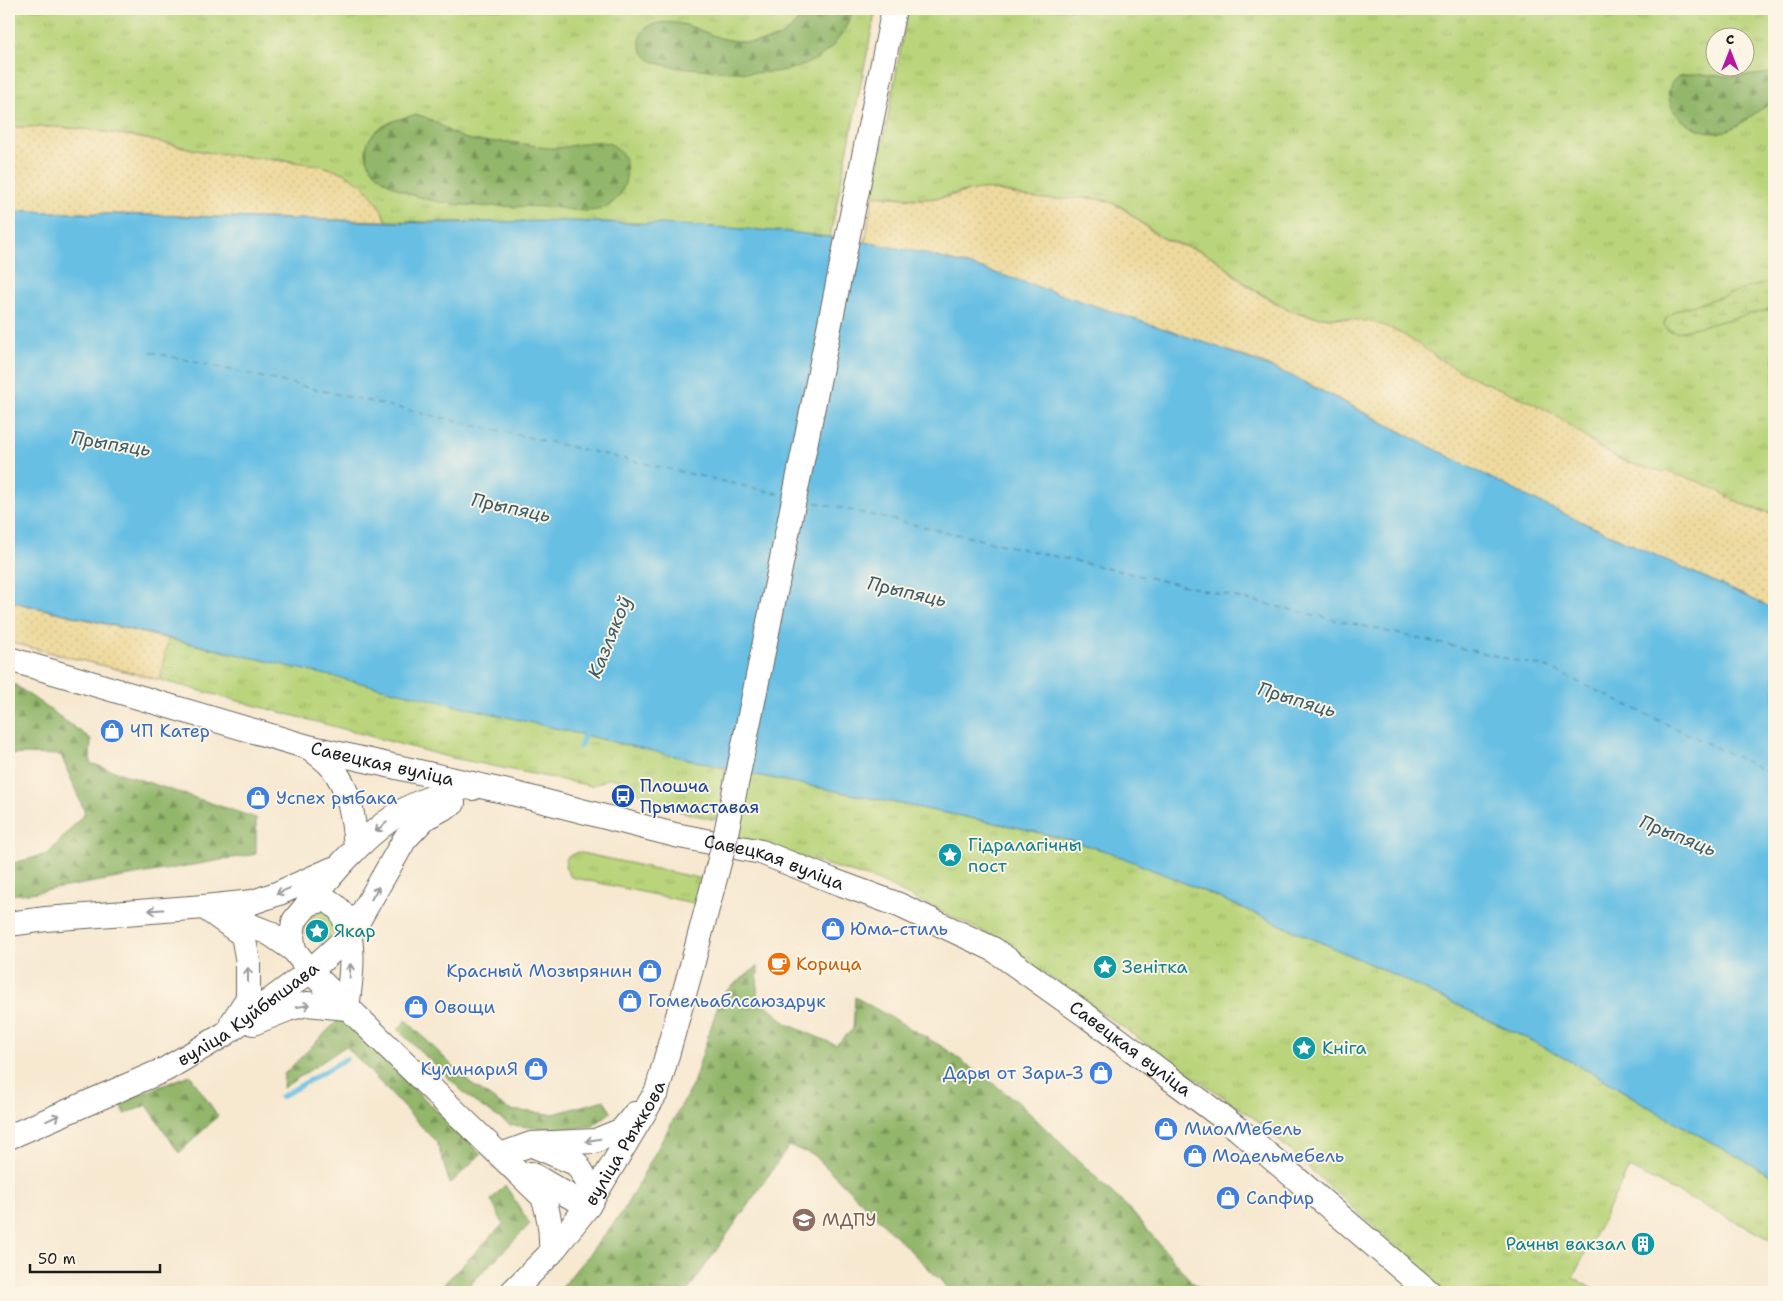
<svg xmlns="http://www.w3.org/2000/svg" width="1783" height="1301" font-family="'Shantell Sans',sans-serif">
<defs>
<pattern id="grass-tufts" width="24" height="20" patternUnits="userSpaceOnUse" patternTransform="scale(1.25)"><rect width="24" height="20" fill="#b9d47a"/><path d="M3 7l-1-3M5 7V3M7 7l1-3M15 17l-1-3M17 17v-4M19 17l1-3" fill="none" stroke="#9eb569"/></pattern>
<pattern id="forest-firs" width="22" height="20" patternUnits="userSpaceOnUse" patternTransform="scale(1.25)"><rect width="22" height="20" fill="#92b66a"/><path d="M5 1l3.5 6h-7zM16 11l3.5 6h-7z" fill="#769356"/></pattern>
<pattern id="wetland-marsh" width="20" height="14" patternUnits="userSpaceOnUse" patternTransform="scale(1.25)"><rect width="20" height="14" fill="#b9d47a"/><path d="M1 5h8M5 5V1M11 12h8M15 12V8" fill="none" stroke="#9eb569"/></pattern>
<pattern id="sand-dots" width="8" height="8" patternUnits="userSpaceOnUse" patternTransform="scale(1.25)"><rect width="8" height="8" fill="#eeda9e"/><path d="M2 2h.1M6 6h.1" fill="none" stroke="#ccba88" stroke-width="1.8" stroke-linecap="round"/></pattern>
</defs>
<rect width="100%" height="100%" fill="#fcf5e5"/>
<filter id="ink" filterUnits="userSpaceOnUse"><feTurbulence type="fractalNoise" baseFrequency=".02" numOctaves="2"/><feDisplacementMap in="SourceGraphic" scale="10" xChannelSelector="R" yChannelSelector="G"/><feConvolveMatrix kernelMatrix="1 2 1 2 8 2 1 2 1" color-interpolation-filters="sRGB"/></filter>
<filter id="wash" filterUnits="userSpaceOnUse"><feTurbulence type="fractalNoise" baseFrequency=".0096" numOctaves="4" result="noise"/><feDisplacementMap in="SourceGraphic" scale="20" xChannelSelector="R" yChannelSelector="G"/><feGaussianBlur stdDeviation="1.12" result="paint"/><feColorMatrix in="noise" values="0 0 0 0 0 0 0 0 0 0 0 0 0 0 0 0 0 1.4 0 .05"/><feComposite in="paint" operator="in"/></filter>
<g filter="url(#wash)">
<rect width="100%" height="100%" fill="#f7e8d0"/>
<!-- grass -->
<g fill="url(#grass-tufts)" stroke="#6a784b" fill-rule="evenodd">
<path d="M9,9H876L830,237C743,227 656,223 569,221C508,221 448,223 387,221L378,204L293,161L253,158L210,153L137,137L92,130L55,127H9Z"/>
<path d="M908,9H1774V513L1749,507L1729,499L1697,481L1635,465L1617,457L1582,436L1550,412L1459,371L1438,359L1404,336L1347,318L1318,317L1292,311L1256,291L1214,258L1200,251L1160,237L1122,207L1108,201L1090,198L1058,200L1030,198L996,190L965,191L939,198L923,199L873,195ZM1716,38H1746V68H1716Z"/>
<path d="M168,639L317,672L727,768L715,820L675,810L642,796L630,783L610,778L592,786L448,757L160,680Z"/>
<path d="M751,774L1020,828L1069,840L1109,852L1150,868L1386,971L1528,1039L1600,1077L1657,1112L1774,1177V1241L1629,1168L1573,1277L1599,1292H1446L1255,1119L988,934L877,880L738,838Z"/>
<path d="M577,852L703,879L698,904L571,877L565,867L567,857Z"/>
<path d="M324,910C334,921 340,931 323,941L312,940L304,932L303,919Z"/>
</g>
<!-- forest -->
<g fill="url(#forest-firs)" stroke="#576943">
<path d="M805,9H852C851,18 847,25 842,33C813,82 749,74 701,69C685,67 662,68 649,59C644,55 640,48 640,42C640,19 670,21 686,25C698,28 709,35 721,38C756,47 788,44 805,9Z"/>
<path d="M1774,72V102C1757,109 1741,127 1725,131C1710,136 1687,127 1677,115C1666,103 1664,80 1683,75C1696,72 1712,76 1725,76C1741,77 1758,75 1774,72Z"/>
<path d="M418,115C438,120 445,131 461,137C476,143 494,141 510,142C523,143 535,147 547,148C568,150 588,138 607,143C639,152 629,205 597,210C581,213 564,208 548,207C504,205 459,210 416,196C398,190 373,178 367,158C360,130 397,117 418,115Z"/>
<path d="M9,683L14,684L91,739L90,763L256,818V854L31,893L9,895V864L48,854L85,813L61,755L9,754Z"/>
<path d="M758,966L757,996L787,1024L836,1045L853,1029L855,997L943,1047L1018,1102L1132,1212L1191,1281L1206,1292H951L942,1282L814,1155L789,1146L687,1292H558L622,1213L693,1084L721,995Z"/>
<path d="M341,1017L481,1154L450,1184L437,1143L346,1046L283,1088L284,1074Z"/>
<path d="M406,1020L471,1084L509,1110L553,1114L604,1100L611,1112L593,1126L558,1130L510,1125L473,1101L398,1030Z"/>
<path d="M190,1075L218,1116L179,1153L147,1105L125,1114L120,1102Z"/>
<path d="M505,1185L530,1224L463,1292H436L503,1224L491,1200Z"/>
</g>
<!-- wetland -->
<path fill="url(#wetland-marsh)" stroke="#6a784b" d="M1774,280V308L1678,332L1669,331L1664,325L1666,318L1675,311Z"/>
<!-- sand -->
<g fill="url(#sand-dots)" stroke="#857b5d">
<path d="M9,127H55L92,130L137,137L210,153L319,165L344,173L364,186L378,204L387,221L73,213L9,210Z"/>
<path d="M980,189C1002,190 1023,198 1045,199C1067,201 1089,194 1110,202C1130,210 1143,227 1161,237C1178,247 1198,248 1214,258C1224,265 1232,274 1241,281C1256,292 1273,303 1290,310C1321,323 1352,314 1385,326C1412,336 1434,358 1460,371C1489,386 1520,395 1548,411C1573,425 1592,446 1617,458C1643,470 1671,471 1697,481C1726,492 1741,510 1774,513V609C1683,566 1589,528 1499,483C1417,442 1339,395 1255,360L983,269L890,247L865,242L873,195C894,197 916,201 937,198C951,197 964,191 980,189Z"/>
<path d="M9,601L168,639L160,680L9,642Z"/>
</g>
<!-- water -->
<path fill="#67bfe4" stroke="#426e80" d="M9,210L73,213L429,223L568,221L680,225L790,232L865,242L918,252L983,269L1021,281L1215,346L1292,376L1534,500L1774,609V1177L1657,1112L1600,1077L1528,1039L1386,971L1199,889L1109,852L1069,840L1020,828L751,774L9,601Z"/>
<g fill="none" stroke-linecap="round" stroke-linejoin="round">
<!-- stream -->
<g stroke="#67bfe4" stroke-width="5">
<path d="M580,747L587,729"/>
<path d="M281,1097L346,1059"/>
</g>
<!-- ferry -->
<g stroke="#3a5d6c" stroke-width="1" stroke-dasharray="6 5" stroke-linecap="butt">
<path d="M151,352L784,495"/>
<path d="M805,500L1549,668L1774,775"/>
</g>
</g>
</g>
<g filter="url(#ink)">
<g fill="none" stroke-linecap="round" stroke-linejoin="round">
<!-- secondary casing -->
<g stroke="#69635b" stroke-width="26">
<g id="secondary">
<path id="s1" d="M9,659L308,747L512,793L675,835L761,852L831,880L899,905L993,949L1087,1016L1238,1129L1429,1292"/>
<path d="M310,748C317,754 325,759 331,766C350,788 354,820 356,848"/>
<path d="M473,788L466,787C442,794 416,801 395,816C355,843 324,884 294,921L292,937L294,950L310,971L543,1197C550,1216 552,1233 551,1253"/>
<path d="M308,904L326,899C331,903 338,907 341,912C357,940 351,978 347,1008"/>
<path d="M204,907L243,935L248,962V998L232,1023"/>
<path d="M229,917L269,933L294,950"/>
<path d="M9,924L46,919L204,907L253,902L279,893L333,869"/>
<path d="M253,1023L288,1009L307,1004L347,1008"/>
<path id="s2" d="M9,1137L166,1069L225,1034L310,971L350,935L405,839L425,818L453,803"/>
<path d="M535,1146L577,1164L590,1186L588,1206"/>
<path d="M501,1155L531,1144L595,1141L622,1130L635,1114"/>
<path d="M531,1174L560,1191L588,1206"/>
<path id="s3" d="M512,1292L550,1254L588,1206L657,1091L691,969"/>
</g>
</g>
<!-- secondary -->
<use href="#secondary" stroke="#fff" stroke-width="24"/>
<!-- secondary-bridge casing -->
<g stroke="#69635b" stroke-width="26" stroke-linecap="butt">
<path id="secondary-bridge" d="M691,969L723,848L894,9"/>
</g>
<!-- secondary-bridge -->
<use href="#secondary-bridge" stroke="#fff" stroke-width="24"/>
</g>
<!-- one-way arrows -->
<defs><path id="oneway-shaft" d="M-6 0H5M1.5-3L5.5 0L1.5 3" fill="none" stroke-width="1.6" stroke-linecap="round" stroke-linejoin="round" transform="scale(1.25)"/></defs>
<g stroke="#999">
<use href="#oneway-shaft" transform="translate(381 827) rotate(141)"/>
<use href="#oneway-shaft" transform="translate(283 891) rotate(158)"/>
<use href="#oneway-shaft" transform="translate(375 893) rotate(-60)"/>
<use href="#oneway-shaft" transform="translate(156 910) rotate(177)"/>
<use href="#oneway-shaft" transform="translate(350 971) rotate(-87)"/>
<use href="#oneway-shaft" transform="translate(248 975) rotate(-90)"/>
<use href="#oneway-shaft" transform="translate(303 1006) rotate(-10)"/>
<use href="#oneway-shaft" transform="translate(53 1118) rotate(-24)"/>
<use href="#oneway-shaft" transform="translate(593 1140) rotate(170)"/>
</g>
</g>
<!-- icons -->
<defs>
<g id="shop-disc" transform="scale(1.25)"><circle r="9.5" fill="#3f7fe0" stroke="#fcf5e5"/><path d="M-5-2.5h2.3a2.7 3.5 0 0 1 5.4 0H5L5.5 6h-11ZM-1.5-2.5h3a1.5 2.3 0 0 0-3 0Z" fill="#fff"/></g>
<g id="bus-disc" transform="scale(1.25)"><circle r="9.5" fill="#1a4fb4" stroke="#fcf5e5"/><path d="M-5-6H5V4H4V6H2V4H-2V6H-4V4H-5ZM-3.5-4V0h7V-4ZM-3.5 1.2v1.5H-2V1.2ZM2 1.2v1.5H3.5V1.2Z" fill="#fff"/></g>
<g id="sight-disc" transform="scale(1.25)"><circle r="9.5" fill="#0f9aa8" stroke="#fcf5e5"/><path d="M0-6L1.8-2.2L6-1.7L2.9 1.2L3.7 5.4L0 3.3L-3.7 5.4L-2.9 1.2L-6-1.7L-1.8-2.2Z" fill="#fff"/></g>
<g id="cafe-disc" transform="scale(1.25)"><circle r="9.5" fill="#e8710a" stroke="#fcf5e5"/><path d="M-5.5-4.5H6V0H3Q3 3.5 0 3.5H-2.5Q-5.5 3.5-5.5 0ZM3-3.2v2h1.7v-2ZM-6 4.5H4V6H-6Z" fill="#fff"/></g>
<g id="university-disc" transform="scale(1.25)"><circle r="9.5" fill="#8d6e63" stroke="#fcf5e5"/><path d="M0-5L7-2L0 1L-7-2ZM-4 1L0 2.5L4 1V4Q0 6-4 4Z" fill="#fff"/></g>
<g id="building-disc" transform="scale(1.25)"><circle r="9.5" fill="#0f9aa8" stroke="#fcf5e5"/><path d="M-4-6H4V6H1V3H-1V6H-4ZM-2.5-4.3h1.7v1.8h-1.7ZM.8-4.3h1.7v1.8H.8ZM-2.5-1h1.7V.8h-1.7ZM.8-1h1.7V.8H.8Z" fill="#fff"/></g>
</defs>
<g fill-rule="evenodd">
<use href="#shop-disc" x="112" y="731"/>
<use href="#bus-disc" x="623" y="796"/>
<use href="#shop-disc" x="258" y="798"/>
<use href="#sight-disc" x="950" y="855"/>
<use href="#shop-disc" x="833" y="929"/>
<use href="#sight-disc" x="317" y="931"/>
<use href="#cafe-disc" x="779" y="964"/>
<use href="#sight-disc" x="1105" y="967"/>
<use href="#shop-disc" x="650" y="971"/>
<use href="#shop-disc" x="630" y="1001"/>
<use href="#shop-disc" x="416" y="1007"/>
<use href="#sight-disc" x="1304" y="1048"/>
<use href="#shop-disc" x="536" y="1069"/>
<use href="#shop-disc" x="1101" y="1073"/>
<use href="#shop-disc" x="1166" y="1129"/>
<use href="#shop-disc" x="1195" y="1156"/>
<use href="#shop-disc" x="1228" y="1198"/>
<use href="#university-disc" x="804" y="1220"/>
<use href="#building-disc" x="1643" y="1244"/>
</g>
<g text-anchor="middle" stroke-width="4" stroke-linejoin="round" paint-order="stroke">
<!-- shop labels -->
<g font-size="18" fill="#366cbe" stroke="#fcf5e5" text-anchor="start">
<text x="130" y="737">ЧП Катер</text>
<text x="276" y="804">Успех рыбака</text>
<text x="850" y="935">Юма-стиль</text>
<text x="632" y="977" text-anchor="end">Красный Мозырянин</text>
<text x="648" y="1007">Гомельаблсаюздрук</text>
<text x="434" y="1013">Овощи</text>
<text x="518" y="1075" text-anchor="end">КулинариЯ</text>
<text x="1084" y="1079" text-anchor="end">Дары от Зари-3</text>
<text x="1184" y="1135">МиолМебель</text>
<text x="1212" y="1162">Модельмебель</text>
<text x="1246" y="1204">Сапфир</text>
</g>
<!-- street labels -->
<g font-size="18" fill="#1c1c1c" stroke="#fcf5e5">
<text dy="6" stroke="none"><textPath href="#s1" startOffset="388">Савецкая вуліца</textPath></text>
<text dy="6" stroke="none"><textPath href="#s1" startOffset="792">Савецкая вуліца</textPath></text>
<text dy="6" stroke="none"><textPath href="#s2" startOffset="270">вуліца Куйбышава</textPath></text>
<text dy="6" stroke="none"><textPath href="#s1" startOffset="1198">Савецкая вуліца</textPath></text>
<text dy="6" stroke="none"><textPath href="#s3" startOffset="188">вуліца Рыжкова</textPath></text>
</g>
<!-- transit labels -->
<g font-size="18" fill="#164399" stroke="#fcf5e5" text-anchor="start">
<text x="640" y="792">Плошча<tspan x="640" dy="21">Прымаставая</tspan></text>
</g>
<!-- culture labels -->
<g font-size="18" fill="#0d838f" stroke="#fcf5e5" text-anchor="start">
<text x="968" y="851">Гідралагічны<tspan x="968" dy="21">пост</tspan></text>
<text x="334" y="937">Якар</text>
<text x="1122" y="973">Зенітка</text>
<text x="1322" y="1054">Кніга</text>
<text x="1626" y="1250" text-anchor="end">Рачны вакзал</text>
</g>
<!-- food labels -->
<g font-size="18" fill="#c56008" stroke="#fcf5e5" text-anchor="start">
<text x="796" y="970">Корица</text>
</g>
<!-- education labels -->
<g font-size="18" fill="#785e54" stroke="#fcf5e5" text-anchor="start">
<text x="822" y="1226">МДПУ</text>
</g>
<!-- water labels -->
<g font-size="19" font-style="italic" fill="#3a5d6c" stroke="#fcf5e5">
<text transform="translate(111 443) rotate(9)" y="7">Прыпяць</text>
<text transform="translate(511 507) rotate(12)" y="7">Прыпяць</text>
<text transform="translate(907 591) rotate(13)" y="7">Прыпяць</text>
<text transform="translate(609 637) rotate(-68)" y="7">Казлякоў</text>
<text transform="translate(1297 699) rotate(17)" y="7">Прыпяць</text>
<text transform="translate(1678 835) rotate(22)" y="7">Прыпяць</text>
</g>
</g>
<!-- margin -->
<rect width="1783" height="1301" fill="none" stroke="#fcf5e5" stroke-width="30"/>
<!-- north arrow -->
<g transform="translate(1730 52)"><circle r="24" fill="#fcf5e5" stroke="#a29e95"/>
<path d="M0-4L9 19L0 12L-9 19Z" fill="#b5179e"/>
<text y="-8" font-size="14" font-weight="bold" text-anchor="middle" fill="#1c1c1c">С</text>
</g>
<!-- scale -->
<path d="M30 1264v8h130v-8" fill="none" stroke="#1c1c1c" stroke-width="2.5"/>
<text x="38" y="1264" font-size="15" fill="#1c1c1c" stroke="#fcf5e5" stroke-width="4" paint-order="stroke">50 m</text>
</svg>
